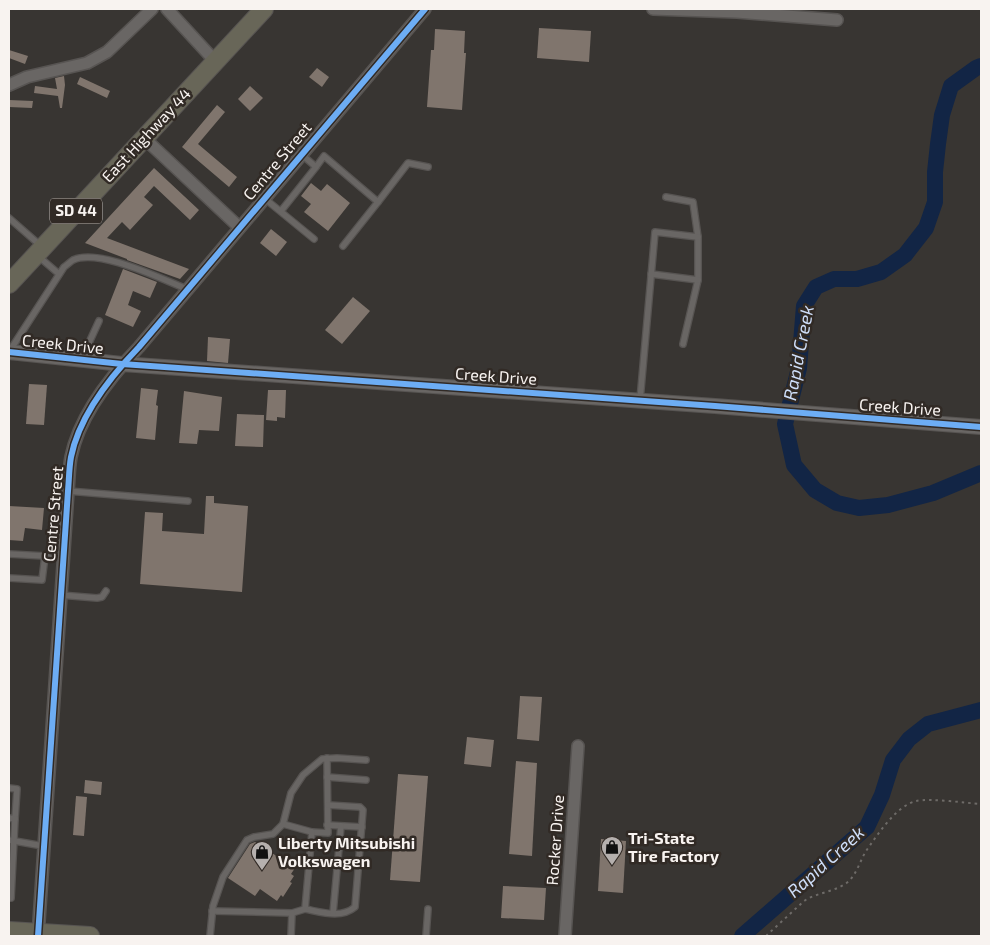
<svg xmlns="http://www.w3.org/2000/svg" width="990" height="945" font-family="'Exo 2',sans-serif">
<rect width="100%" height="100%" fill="#383532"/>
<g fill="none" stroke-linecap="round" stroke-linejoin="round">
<!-- river -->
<g stroke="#122545" stroke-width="16">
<path d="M981,66L976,68L951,86L942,115L938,144L935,172V202L926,228L905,255L881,272L857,279H834L816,287L804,306L799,368L785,424L794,465L815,490L837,503L859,508L888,505L933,493L981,473"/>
<path d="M742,936L867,827L882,795L893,760L909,739L928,724L981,710"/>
</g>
</g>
<!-- building -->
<g fill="#80756d">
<path d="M539,28L591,31L589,62L537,58Z"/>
<path d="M435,29L465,31L464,53H466L462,110L427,107L431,50H434Z"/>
<path d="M9,50L28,56L25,64L9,58Z"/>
<path d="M317,68L329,77L322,87L309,77Z"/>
<path d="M64,76L65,85L62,108H60L58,96L34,93L35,86L57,89L55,78Z"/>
<path d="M80,77L110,91L107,98L77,84Z"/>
<path d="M250,86L263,98L250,111L238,99Z"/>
<path d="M9,100L33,101L32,108L9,107Z"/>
<path d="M217,105L225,112L198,144L237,177L229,187L182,147Z"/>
<path d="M154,168L199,210L190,220L154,186L144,197L153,205L130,230L122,222L107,238L189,269L180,279L127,260V259L85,243Z"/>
<path d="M311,183L321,191L327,184L350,203L328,231L304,212L311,204L301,196Z"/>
<path d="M271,229L287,242L276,256L260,243Z"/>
<path d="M123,269L157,282L150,298L133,291L128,305L141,311L133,327L105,315Z"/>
<path d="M353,297L370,311L342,344L325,330Z"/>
<path d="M208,337L230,339L228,363L207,361Z"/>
<path d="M29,384L47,385L44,425L26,424Z"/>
<path d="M141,388L158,390L156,405L158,406L155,440L136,438Z"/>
<path d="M268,390H286L285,418L277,417V421L266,420Z"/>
<path d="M184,391L222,397L219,431L199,430L197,444L179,443Z"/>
<path d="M237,414L264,415L263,447L235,446Z"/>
<path d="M206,496H214V503L248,506L242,592L140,584L145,512L163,513L162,531L204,534Z"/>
<path d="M9,506L44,508L42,530L25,528L23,541L9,540Z"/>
<path d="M520,696L542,697L539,741L517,739Z"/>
<path d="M467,737L494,740L491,767L464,764Z"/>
<path d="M516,761L537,763L532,856L509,854Z"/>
<path d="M398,774L428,776L420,882L390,880Z"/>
<path d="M85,780L102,782L101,795L84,793Z"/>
<path d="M76,796L87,797L84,836L73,835Z"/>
<path d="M601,839L626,841L623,893L598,891Z"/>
<path d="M255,842L295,868L291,874L294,876L290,882L292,883L283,897L281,895L277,901L260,889L255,896L228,878L250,844Z"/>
<path d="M503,886L546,888L544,920L501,918Z"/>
</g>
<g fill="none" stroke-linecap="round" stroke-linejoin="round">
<!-- service casing -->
<g stroke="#575452" stroke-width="8">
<g id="service">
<path d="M316,167L324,156L378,202L343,246"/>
<path d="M666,197L693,202L698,237V280L683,344"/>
<path d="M264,198L314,239"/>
<path d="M378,202L408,163L428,167"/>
<path d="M281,211L316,167L301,154"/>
<path d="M9,218L41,246"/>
<path d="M38,256L59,274"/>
<path d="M651,274L698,280"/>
<path d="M9,352L64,267C67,265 70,262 73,260C99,248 161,279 187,289"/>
<path d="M81,360L99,321"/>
<path d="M640,400L655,232L698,237"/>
<path d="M68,491L188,501"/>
<path d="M9,554L63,557"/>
<path d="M9,578L42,580L45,556"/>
<path d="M60,595L97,598L102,597L106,591"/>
<path d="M327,777L366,780"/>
<path d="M9,788L17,789L15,819L9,818"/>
<path d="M283,824L312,832L328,833L327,758"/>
<path d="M327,825L362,827"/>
<path d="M9,840L43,846"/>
<path d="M9,898H11L15,819"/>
<path d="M305,909C321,912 341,919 355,907L363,810L360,807L328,805"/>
<path d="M212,911L292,913L305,909L312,832"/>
<path d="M333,913L341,826"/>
<path d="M210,936L213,906L223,877L247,840L254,837L273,834L283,824L291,793L303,775L322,759L337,758L366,760"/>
<path d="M291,936L292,913"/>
<path d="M426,936L428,909"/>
</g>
</g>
<!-- minor casing -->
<g stroke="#575452" stroke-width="14">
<g id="minor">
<path d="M167,9L215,61"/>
<path d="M653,9L737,12L837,20"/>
<path d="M9,85L27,77L87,63L107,52L152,9"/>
<path d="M144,138L239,227"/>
<path d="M38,936L68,491C69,480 69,468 71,457C79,417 111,376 139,347L425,9"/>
<path d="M565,936L578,746"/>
</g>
</g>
<!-- tertiary casing -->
<g stroke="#575452" stroke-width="16">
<path id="tertiary" d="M9,352L122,364L715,406L981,427"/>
</g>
<!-- primary casing -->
<g stroke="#575452" stroke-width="20">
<g id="primary">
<path d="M9,284L264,9"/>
<path d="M9,931L90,936"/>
</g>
</g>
<!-- path -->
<path stroke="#6e6b68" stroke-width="2" stroke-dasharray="2.5 4" stroke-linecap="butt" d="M768,936L767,935L804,901C817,892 837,892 849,881C857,873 860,861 866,851C878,834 896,806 916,801C931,798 965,803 981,804"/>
<!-- service -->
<use href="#service" stroke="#696664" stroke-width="5.5"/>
<!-- minor -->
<use href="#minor" stroke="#696664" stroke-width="11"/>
<!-- tertiary -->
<use href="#tertiary" stroke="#696664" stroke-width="14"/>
<!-- primary -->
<use href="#primary" stroke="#686658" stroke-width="18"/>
<!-- cycleway casing -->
<g stroke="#312a25" stroke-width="9">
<g id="cycleway">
<path d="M9,352L122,364L715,406L981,427"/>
<path d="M38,936L68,491C69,480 69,468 71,457C79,417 111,376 139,347L425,9"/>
</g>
</g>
<!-- cycleway -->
<use href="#cycleway" stroke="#6dadf4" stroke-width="6"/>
</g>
<!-- icons -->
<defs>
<g id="shop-pin" transform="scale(1.125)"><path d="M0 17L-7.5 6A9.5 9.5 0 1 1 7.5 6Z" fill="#b5b0ae" stroke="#312a25"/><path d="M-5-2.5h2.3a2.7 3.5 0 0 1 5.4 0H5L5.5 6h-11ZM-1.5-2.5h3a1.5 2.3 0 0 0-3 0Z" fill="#111"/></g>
</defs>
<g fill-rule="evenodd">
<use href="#shop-pin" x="612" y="847"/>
<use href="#shop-pin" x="262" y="852"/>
</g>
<g text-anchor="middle" stroke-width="5" stroke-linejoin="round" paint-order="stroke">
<!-- shield labels -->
<rect fill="#312a25" stroke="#bcb7b3" stroke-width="1" x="50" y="198.5" width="52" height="25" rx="4"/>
<g font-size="15" font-weight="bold" fill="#f8f3f0">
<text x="76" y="216">SD 44</text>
</g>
<!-- street labels -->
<g font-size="16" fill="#f8f3f0" stroke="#312a25">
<text transform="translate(146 135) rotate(-47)" y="6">East Highway 44</text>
<text transform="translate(277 161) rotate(-50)" y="6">Centre Street</text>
<text transform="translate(63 344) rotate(6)" y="6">Creek Drive</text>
<text transform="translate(496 376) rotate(4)" y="6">Creek Drive</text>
<text transform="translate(900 407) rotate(4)" y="6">Creek Drive</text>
<text transform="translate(53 514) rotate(-85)" y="6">Centre Street</text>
<text transform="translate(555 840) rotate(-86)" y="6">Rocker Drive</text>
</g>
<!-- poi labels -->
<g font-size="16" font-weight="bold" fill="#f8f3f0" stroke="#312a25" text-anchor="start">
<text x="628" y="844">Tri-State<tspan x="628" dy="18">Tire Factory</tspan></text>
<text x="278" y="849">Liberty Mitsubishi<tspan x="278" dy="18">Volkswagen</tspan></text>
</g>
<!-- water labels -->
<g font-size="18" font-style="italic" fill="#cedef9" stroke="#312a25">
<text transform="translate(799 353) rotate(-79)" y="6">Rapid Creek</text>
<text transform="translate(826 862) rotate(-42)" y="6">Rapid Creek</text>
</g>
</g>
<!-- border -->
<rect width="990" height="945" fill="none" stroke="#f8f3f0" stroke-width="20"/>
</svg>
